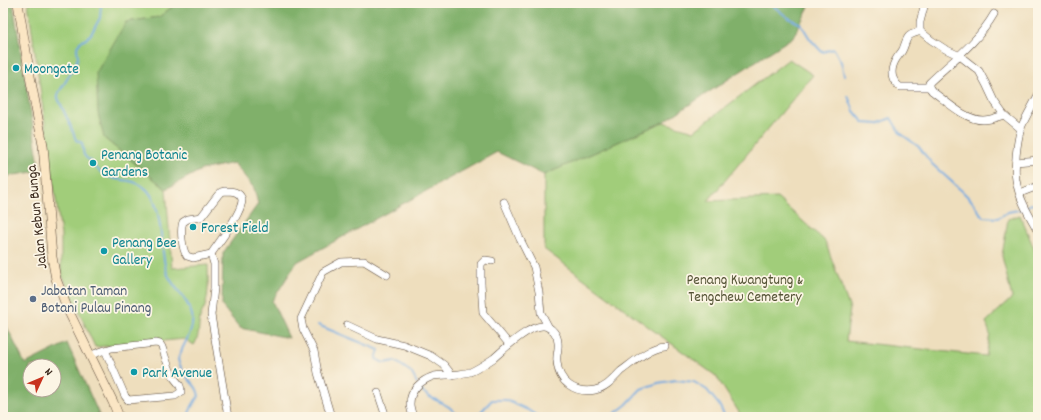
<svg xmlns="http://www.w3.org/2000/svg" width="1041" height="420" font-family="Dekko,sans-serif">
<rect width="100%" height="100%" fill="#fcf5e5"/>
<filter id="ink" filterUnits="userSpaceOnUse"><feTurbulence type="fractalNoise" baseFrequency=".025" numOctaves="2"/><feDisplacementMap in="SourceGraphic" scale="8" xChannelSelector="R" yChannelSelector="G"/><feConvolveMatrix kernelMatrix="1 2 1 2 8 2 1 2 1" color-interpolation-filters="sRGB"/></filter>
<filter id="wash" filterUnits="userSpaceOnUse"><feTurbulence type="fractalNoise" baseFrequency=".012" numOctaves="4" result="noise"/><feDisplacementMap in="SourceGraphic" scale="16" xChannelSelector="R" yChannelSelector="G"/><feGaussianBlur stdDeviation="0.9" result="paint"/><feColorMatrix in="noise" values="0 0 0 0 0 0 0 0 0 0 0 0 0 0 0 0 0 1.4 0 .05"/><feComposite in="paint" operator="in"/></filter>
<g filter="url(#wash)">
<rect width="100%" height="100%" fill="#eedebd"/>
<!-- green -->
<g fill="#a1cd7a" stroke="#6e7c4c">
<path d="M28,3H177L159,17L126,22L104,138L166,189L172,268L208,265C208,277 209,291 206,303C205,308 201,313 200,318C198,328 200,336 194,345L185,339L95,347L61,273V235Z"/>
<path d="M789,59L813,75L708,201L777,198L825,241L850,309L846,341L986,356L990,334L986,322L1012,298L1002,256L1008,219L1020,215L1038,258V332L1036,334L1038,345V417H742L716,376L650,328L544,249V175L663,122L694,131Z"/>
</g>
<!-- forest -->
<g fill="#80b06a" stroke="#5e6d44" fill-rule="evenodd">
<path d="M3,3H13L40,171L8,176L3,180Z"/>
<path d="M177,3H811L793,37L663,122L544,175L497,152L297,262L272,301L289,338L240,328L222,306L223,253L258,204L254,188L234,163L201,170L166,189L104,138L98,113L96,73L126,22L159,17Z"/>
<path d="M3,319L25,364L67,343L100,417H3ZM30,366H54V390H30Z"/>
</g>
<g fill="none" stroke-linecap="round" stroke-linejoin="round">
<!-- stream -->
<g stroke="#71a9e0" stroke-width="2">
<path d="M101,3V5L100,18L91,34L86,39L80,42L77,48L78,57L75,66L58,94V98L71,127L76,140L82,143C83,147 83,152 84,155C86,158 89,160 91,162C95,167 103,175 109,177C123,182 136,178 148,191C163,208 160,248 166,270C171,287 188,297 192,315C195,332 182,344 178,360C180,366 183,372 187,377C193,385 197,386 199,396C193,403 190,409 188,417"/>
<path d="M771,4L787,17L801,24L810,39L822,52L834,49L841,62L844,75"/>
<path d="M848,96L854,111L864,123L877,124L891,118L900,133L919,147L932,164L963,192L971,200L983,217L998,218L1008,212L1023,209L1031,204L1038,205"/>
<path d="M318,325L379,350L376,359L384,363L395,361L411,372L417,383"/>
<path d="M419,387C426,398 439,400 449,407C453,410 456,414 459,417"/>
<path d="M476,417L492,400H506L528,410L539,417"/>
<path d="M610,417L626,405L641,389L658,383L676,380L694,382L707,390L719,405L725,417"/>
</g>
</g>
</g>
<g filter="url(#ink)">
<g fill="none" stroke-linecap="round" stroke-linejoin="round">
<!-- street casing -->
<g stroke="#564536" stroke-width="8">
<g id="street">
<path d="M925,3L920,22V31L931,40L945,49L960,56L979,71L986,84L994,101L1004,115L1021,129"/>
<path d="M920,31C917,33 912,33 909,36C905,40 905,46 902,51C900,54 897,57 895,61C890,71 891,80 900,87H929L932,91C946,101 965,120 983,120C990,120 997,117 1004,115"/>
<path d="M929,87V83C952,61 978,42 994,14"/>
<path d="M1038,95C1033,105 1025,118 1021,128C1017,141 1014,168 1016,180C1019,199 1029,215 1038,231"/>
<path d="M1016,162L1038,160"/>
<path d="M225,191C232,191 239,191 242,199C243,212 219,242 211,254L193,258L187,256C182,250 180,229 183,222L188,219L201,217L218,195L221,192Z"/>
<path d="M1020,193L1038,186"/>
<path d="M504,202L520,239L534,267L539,292L541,313L549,328"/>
<path d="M211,254L214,264V288L211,315L228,417"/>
<path d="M492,261L485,260L481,264V283L483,313L509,344"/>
<path d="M347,325L377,339L404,345L431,356L444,365L452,375"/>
<path d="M91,355L105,350L125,396L128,400L175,396L181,392C182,384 175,381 172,375C168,366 165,356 162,347L160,344L156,343L112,348L105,350"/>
<path d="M378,393L386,417"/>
<path d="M331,417L318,373L314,351L303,329L301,319L323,272L341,262L364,261L387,275"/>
<path d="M413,417C412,413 410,408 410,404C410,390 421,380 434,376C446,375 459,375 470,372C476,370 488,362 494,358C504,349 530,324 544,326C552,327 558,335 558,343C559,349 556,355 557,361C558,382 575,394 595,390C606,388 613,379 621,371C632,363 652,346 665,346"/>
</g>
</g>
<!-- secondary casing -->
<g stroke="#564536" stroke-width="10">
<path id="secondary" d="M18,3L31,82L43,145L52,257L56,279L68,310L113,402L119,417"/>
</g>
<!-- street -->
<use href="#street" stroke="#fff" stroke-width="7"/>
<!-- secondary -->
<use href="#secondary" stroke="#fbe6c4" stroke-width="9"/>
</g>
</g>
<!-- markers -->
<g fill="#0f9aa8" stroke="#fcf5e5" stroke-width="1.5">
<circle cx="16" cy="68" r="4"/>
<circle cx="93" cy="163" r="4"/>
<circle cx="193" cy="227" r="4"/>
<circle cx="104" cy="251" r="4"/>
<circle cx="134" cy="372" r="4"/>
</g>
<circle fill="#5c6f8a" stroke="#fcf5e5" stroke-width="1.5" cx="33" cy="299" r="4"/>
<g text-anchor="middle" stroke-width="3.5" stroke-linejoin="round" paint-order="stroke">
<!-- culture labels -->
<g font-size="15" fill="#0d838f" stroke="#fcf5e5" text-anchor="start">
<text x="24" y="73">Moongate</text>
<text x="101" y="159">Penang Botanic<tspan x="101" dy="17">Gardens</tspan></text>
<text x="201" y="232">Forest Field</text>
<text x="112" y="247">Penang Bee<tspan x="112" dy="17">Gallery</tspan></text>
<text x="142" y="377">Park Avenue</text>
</g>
<!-- street labels -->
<g font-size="15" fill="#3b2a1e" stroke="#fcf5e5">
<text transform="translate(36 217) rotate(-96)" y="5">Jalan Kebun Bunga</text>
</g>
<!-- park labels -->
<g font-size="15" fill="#545335" stroke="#fcf5e5">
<text x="745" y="284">Penang Kwangtung &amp;<tspan x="745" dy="17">Tengchew Cemetery</tspan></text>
</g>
<!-- service labels -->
<g font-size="15" fill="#4e5e75" stroke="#fcf5e5" text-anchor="start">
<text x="41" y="295">Jabatan Taman<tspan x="41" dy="17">Botani Pulau Pinang</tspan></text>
</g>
</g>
<!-- margin -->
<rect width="1041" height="420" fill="none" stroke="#fcf5e5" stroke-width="16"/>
<!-- north arrow -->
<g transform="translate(42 378) rotate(46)"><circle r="19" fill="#fcf5e5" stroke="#afa495"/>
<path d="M0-3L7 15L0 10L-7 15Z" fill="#c8321e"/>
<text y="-6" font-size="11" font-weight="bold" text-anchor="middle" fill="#3b2a1e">N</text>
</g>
</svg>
